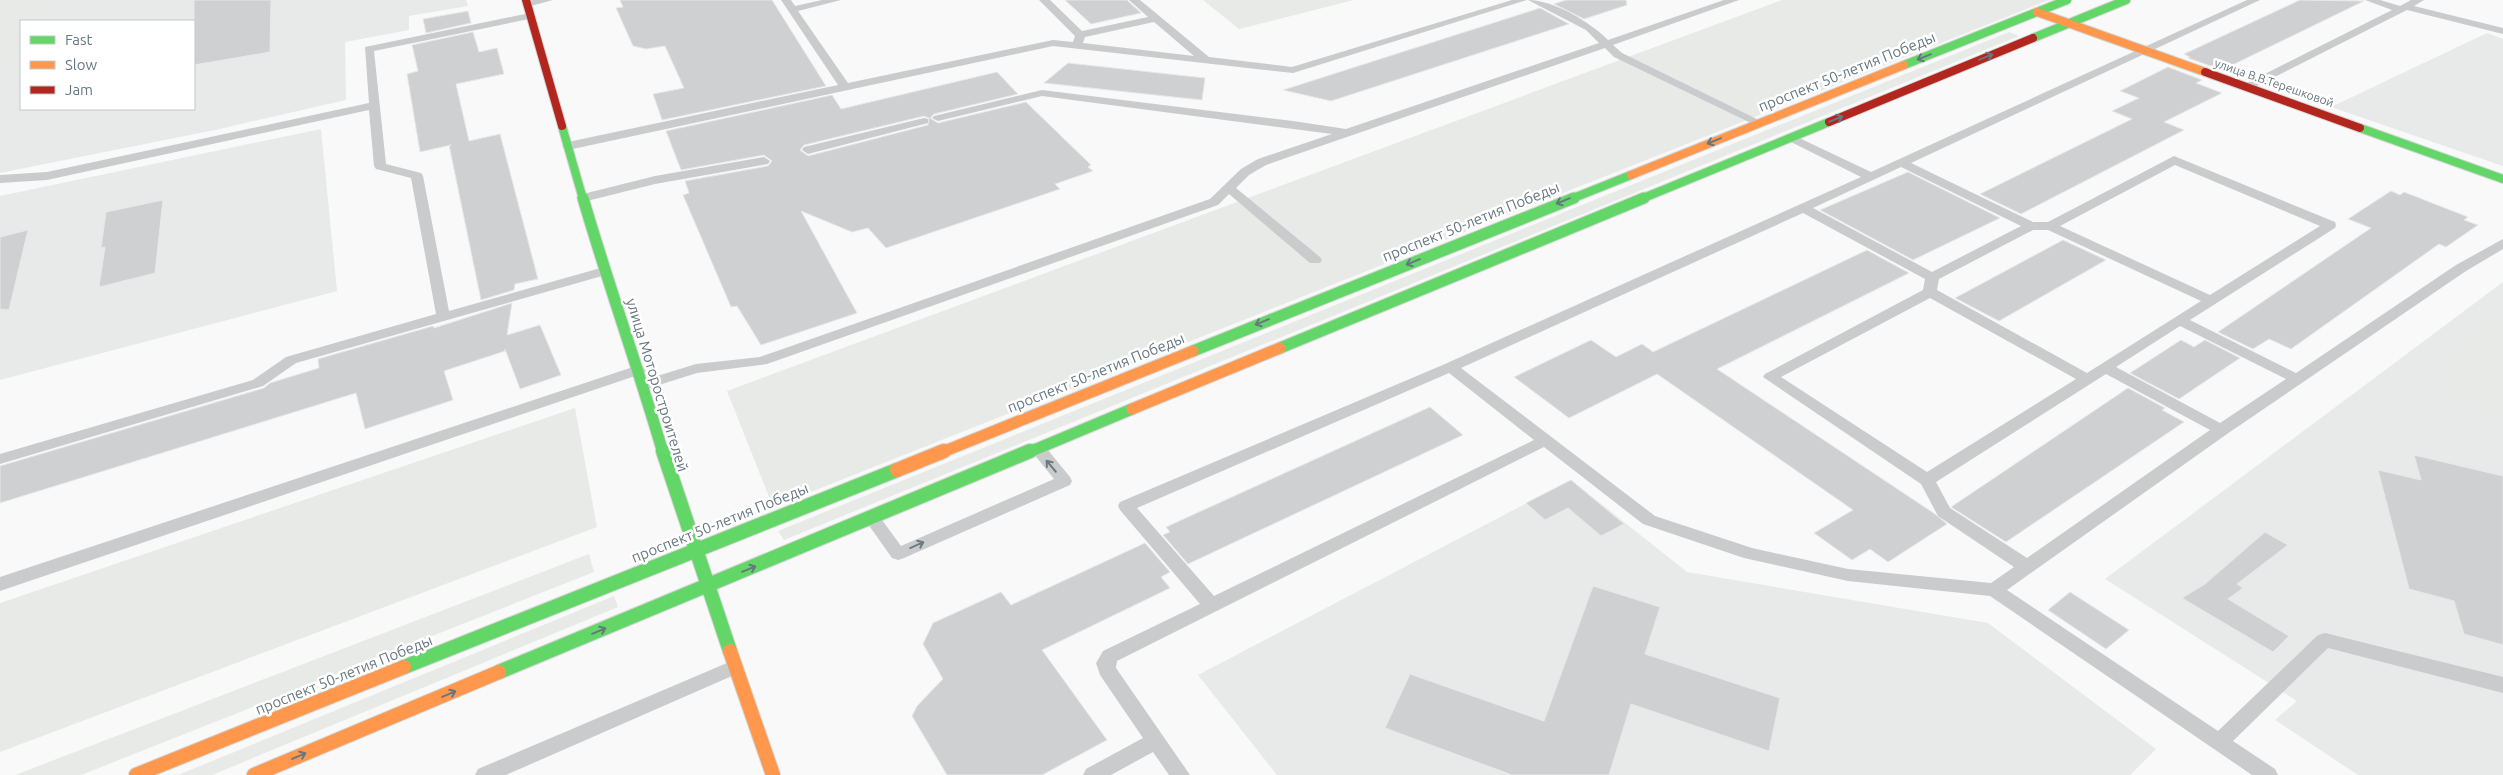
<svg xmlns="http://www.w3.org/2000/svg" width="2503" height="775" font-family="Ubuntu,sans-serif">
<rect width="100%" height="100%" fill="#f9f9f9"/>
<!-- built -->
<g fill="#e8e9e9" fill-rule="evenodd">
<path d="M0,0H466L468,6L409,16V30L345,42L346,100L215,130L0,173ZM21,21H194V109H21Z"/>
<path d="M2487,33L2503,39V166L2331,107Z"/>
<path d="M321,129L337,291L0,380V196Z"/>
<path d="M2503,282V775H2358L2275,720L2297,701L2105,579Z"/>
<path d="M1571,480L1687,572L1988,623L2156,749L2130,775H1277L1198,675Z"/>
</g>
<!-- green -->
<g fill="#e8eae7">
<path d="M0,0H40L39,6L29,21H21V33L0,65Z"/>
<path d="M1203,0H1354L1239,29Z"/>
<path d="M1782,0H2049L773,507L727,391Z"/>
<path d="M2009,32L2019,36L784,540L778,531Z"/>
<path d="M2503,320V412C2487,405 2439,388 2441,369Z"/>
<path d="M575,408L597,527L0,752V603Z"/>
<path d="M589,554L594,572L81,775H15Z"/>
<path d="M614,596L618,607L212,775H178Z"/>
</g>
<!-- building -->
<g fill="#ced0d1" stroke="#e8e8e8" fill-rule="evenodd">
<path d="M194,0H271L270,52L194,65Z"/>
<path d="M620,0H772L826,86L662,120L653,94L684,88L665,46L646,49L633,46L616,8L623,7Z"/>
<path d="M1065,0H1127L1141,13L1091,24Z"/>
<path d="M1566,0H1626L1627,5L1584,19L1554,4Z"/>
<path d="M2300,0L2364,1L2222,70L2188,58L2190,57L2184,54Z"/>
<path d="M1540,8L1569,24L1331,101L1283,90Z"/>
<path d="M468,11L471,23L426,33L423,19Z"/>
<path d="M473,32L479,52L497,48L504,74L456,84L469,141L500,134L538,279L515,284L514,290L481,300L449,145H451L420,152L407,74L418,71L412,45Z"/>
<path d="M1068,63L1205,78L1202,100L1044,83Z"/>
<path d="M2168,67L2202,80L2196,83L2222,93L2164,122L2184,130L2021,214L1980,194L2132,119L2112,111L2139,98L2120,91Z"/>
<path d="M997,72L1018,94L934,114L930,118L938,123L1026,102L1091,165L1088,167L1093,171L1055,184L1060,189L886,248L868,228L852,232L801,211L857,313L761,345L737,306L731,307L683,195L689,193L685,181L768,166L772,161L764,155L681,170L666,131L832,95L841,109ZM924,116L929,118L928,125L808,156L800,150L804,145Z"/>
<path d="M1908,172L2000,218L1913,260L1820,210Z"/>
<path d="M2391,191L2400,195L2404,192L2468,217L2464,220L2478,225L2446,247L2439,244L2291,349L2269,339L2253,349L2218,332L2371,228L2348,219Z"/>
<path d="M163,200L155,273L99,287L105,247L101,248L106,212Z"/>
<path d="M28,230L9,310L0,309V237Z"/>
<path d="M2063,240L2106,260L1999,321L1955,298Z"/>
<path d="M1867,250L1909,273L1717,369L1935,514L1947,524L1888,562L1870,549L1852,560L1814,533L1853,510L1657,374L1569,418L1514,377L1591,340L1616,357L1642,344L1653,352Z"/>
<path d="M512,303L507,335L540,325L561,375L520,389L505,349V351L444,371L453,400L365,429L356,393L0,503V466L264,388L270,383L319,368L318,359L433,326L434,328Z"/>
<path d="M2181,340L2194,347L2205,340L2240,358L2179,399L2130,373Z"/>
<path d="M2128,388L2165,408L2162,410L2184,422L2006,542L1951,507Z"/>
<path d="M1430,407L1463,435L1188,564L1163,535L1170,532L1166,527Z"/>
<path d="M2414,455L2503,476V645L2464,634L2454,601L2409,589L2378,470L2421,480Z"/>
<path d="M1571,480L1624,524L1601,536L1568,508L1545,520L1526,503Z"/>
<path d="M2265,532L2288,545L2237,584L2243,588L2228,599L2289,636L2273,652L2182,598L2205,584Z"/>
<path d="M1145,543L1170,572L1161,577L1170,588L1042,650L1107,740L1042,775H947L912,716L917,706L943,679L923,644L933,623L1001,592L1011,605Z"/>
<path d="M1593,586L1660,607L1645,654L1780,698L1769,751L1631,704L1609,775H1512L1385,728L1410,674L1544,721Z"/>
<path d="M2070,592L2129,630L2106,649L2048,610Z"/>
</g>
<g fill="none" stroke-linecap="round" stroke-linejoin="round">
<!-- fast-far2 casing -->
<g stroke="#d4d5d6" stroke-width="10">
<g id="fast-far2">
<path d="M2033,38L2126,0"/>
<path d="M1904,65L2067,0"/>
<path d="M562,126L583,199"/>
<path d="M2360,128L2503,179"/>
<path d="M1571,199L1631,175"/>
<path d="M1641,199L1829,122"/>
</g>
</g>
<!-- fast-far1 casing -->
<g stroke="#d4d5d6" stroke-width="13">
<g id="fast-far1">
<path d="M583,198C608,284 638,367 663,453"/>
<path d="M1280,348L1644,198"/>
<path d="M1193,351L1574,198"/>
<path d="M1027,453L1132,409"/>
</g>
</g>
<!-- fast casing -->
<g stroke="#d4d5d6" stroke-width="16">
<g id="fast">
<path d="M663,451L730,651"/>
<path d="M404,667L897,470"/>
<path d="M499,672L1030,451"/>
</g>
</g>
<!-- slow-far2 casing -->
<g stroke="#d4d5d6" stroke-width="10">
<g id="slow-far2">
<path d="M2037,12L2205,72"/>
<path d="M1631,175L1904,65"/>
</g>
</g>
<!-- slow-far1 casing -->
<g stroke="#d4d5d6" stroke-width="13">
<g id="slow-far1">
<path d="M1132,409L1280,348"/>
<path d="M940,453L1193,351"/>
</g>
</g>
<!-- slow casing -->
<g stroke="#d4d5d6" stroke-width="16">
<g id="slow">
<path d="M897,470L944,451"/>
<path d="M730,651L773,775"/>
<path d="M136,775L404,667"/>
<path d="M254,775L499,672"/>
</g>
</g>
<!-- jam casing -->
<g stroke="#d4d5d6" stroke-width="10">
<g id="jam">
<path d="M526,0L562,126"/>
<path d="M2205,72L2360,128"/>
<path d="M1829,122L2033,38"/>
</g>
</g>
<!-- lane -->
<g fill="#cacbcc" fill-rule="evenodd">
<path d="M533,0H553L527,7L522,4Z"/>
<path d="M781,0H791L795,6L822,0H841L798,11L848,83L1053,40L1073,42L1075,36L1039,0H1050L1082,31L1148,17L1129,0H1140L1209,57L1292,67L1512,0H1527L1293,73L1053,46L568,150L562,146L568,142L838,85ZM1154,22L1194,56L1083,43L1085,37Z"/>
<path d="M1528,0C1554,0 1590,22 1608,40L1724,0H1739L1613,45L1622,53L1765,123L1759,126L1755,125L1614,57L1605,48L1266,165L1249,175L1236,188L1320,257L1322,260L1320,263H1310L1229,194L1218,205L767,364L697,373L643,390L636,385L638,382L696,364L760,357L1210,199L1241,169L1258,159L1332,134L1042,96L938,121L932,118L934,116L1042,90L1293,121L1346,129L1599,43L1586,30Z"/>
<path d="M2247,0H2260L1911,163L2033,222H2048L2174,156L2335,222L2336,225L2335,228L2190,320L2296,373L2456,265L2503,239V249L2466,271L2227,434L2007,590L2218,731L2318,635L2325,633L2503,677V693L2328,648L2233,741L2275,769L2278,775H2252L1990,596L1848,581L1744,558L1643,524L1544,447L1117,661L1116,668L1190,775H1169L1153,752L1111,775H1083L1086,769L1143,738L1100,675L1096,663L1103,651L1200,604L1120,510L1118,506L1120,502L1445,364L1861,177L1787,140V136H1795L1871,172ZM2175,165L2320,226L2210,295L2060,226ZM1901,167L2021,226L1932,272L1813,208ZM1803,213L1925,279L1923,290L1765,374L1763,377L1921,484L1938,516L2014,567L1991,583L1848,569L1752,548L1655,516L1461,368ZM2033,230H2048L2201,301L2087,373L1937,290L1939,279ZM1930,298L2076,379L1927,472L1781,377ZM2180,326L2286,379L2220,423L2116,367ZM1449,373L1534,440L1214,596L1137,508ZM2106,374L2210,430L2027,558L1950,508L1936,482Z"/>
<path d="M2365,0H2380L2400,6L2411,0H2424L2414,6L2503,28V34L2407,10L2249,90H2241V86L2392,10Z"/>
<path d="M530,13L535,16L534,18L374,51L386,164L421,173L423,176L449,311L604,267L609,268L611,271L609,274L296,363L263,386L0,464V454L253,380L286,357L436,314L411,178L376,169L374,166L369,110L47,180L0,183V175L47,172L369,103L365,47Z"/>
<path d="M924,118L928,119V123L808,154L802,150L804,147Z"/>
<path d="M764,157L770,161L768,164L655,184L583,202L577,198L579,195L655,176Z"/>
<path d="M639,365L644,367L646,370L644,373L0,591V577Z"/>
<path d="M1037,443L1043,444L1070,477L1072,481L1070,485L904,558L898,560L892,558L863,517L865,513H877L901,546L1054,479L1029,448L1031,444Z"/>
<path d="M734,660L741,662L743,667L741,672L506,775H475L478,769Z"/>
</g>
<!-- fast-far2 -->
<use href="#fast-far2" stroke="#63d668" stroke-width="8"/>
<!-- fast-far1 -->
<use href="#fast-far1" stroke="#63d668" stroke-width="11"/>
<!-- fast -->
<use href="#fast" stroke="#63d668" stroke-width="14"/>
<!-- slow-far2 -->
<use href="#slow-far2" stroke="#ff974d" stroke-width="8"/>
<!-- slow-far1 -->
<use href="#slow-far1" stroke="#ff974d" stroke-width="11"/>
<!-- slow -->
<use href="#slow" stroke="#ff974d" stroke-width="14"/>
<!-- jam -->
<use href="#jam" stroke="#b3261e" stroke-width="8"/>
</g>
<!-- one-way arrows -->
<defs><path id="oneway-shaft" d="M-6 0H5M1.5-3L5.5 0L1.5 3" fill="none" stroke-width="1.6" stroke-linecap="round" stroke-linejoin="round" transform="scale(1.25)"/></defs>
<g stroke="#677780">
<use href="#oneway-shaft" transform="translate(1924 57) rotate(158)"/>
<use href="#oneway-shaft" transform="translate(1986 57) rotate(-22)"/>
<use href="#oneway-shaft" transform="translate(1836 119) rotate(-22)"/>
<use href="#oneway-shaft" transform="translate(1714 141) rotate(158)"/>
<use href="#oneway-shaft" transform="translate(1563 201) rotate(158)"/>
<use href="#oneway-shaft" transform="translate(1413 262) rotate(158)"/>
<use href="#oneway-shaft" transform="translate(1262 322) rotate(158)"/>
<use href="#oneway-shaft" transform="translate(749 569) rotate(-22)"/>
<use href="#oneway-shaft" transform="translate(599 631) rotate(-23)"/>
<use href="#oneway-shaft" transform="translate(449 694) rotate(-23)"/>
<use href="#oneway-shaft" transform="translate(299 756) rotate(-23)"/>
</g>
<g stroke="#6c7b84">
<use href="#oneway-shaft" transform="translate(1051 466) rotate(-130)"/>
<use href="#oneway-shaft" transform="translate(917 545) rotate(-24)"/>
</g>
<g text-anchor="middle" stroke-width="5" stroke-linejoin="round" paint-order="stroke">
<!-- far-street labels -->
<g font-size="12" fill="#677780" stroke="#fff">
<text transform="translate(2274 83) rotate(19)" y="4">улица В.В.Терешковой</text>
</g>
<!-- street labels -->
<g font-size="15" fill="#677780" stroke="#fff">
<text transform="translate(1847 72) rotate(-22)" y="5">проспект 50-летия Победы</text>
<text transform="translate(1471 222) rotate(-22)" y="5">проспект 50-летия Победы</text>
<text transform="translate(1096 373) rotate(-22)" y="5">проспект 50-летия Победы</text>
<text transform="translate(657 385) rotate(73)" y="5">улица Моторостроителей</text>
<text transform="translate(720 523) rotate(-22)" y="5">проспект 50-летия Победы</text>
<text transform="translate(344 675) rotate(-22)" y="5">проспект 50-летия Победы</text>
</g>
</g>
<!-- legend -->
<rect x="20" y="20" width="175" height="90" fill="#ffffff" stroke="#c2c9cc"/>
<rect x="30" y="36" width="25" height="8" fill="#63d668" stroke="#c2c9cc"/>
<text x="65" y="45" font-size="15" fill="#677780">Fast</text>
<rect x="30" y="61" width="25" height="8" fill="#ff974d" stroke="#c2c9cc"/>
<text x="65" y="70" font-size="15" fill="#677780">Slow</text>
<rect x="30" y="86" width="25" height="8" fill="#b3261e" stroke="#c2c9cc"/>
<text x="65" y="95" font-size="15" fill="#677780">Jam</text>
</svg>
